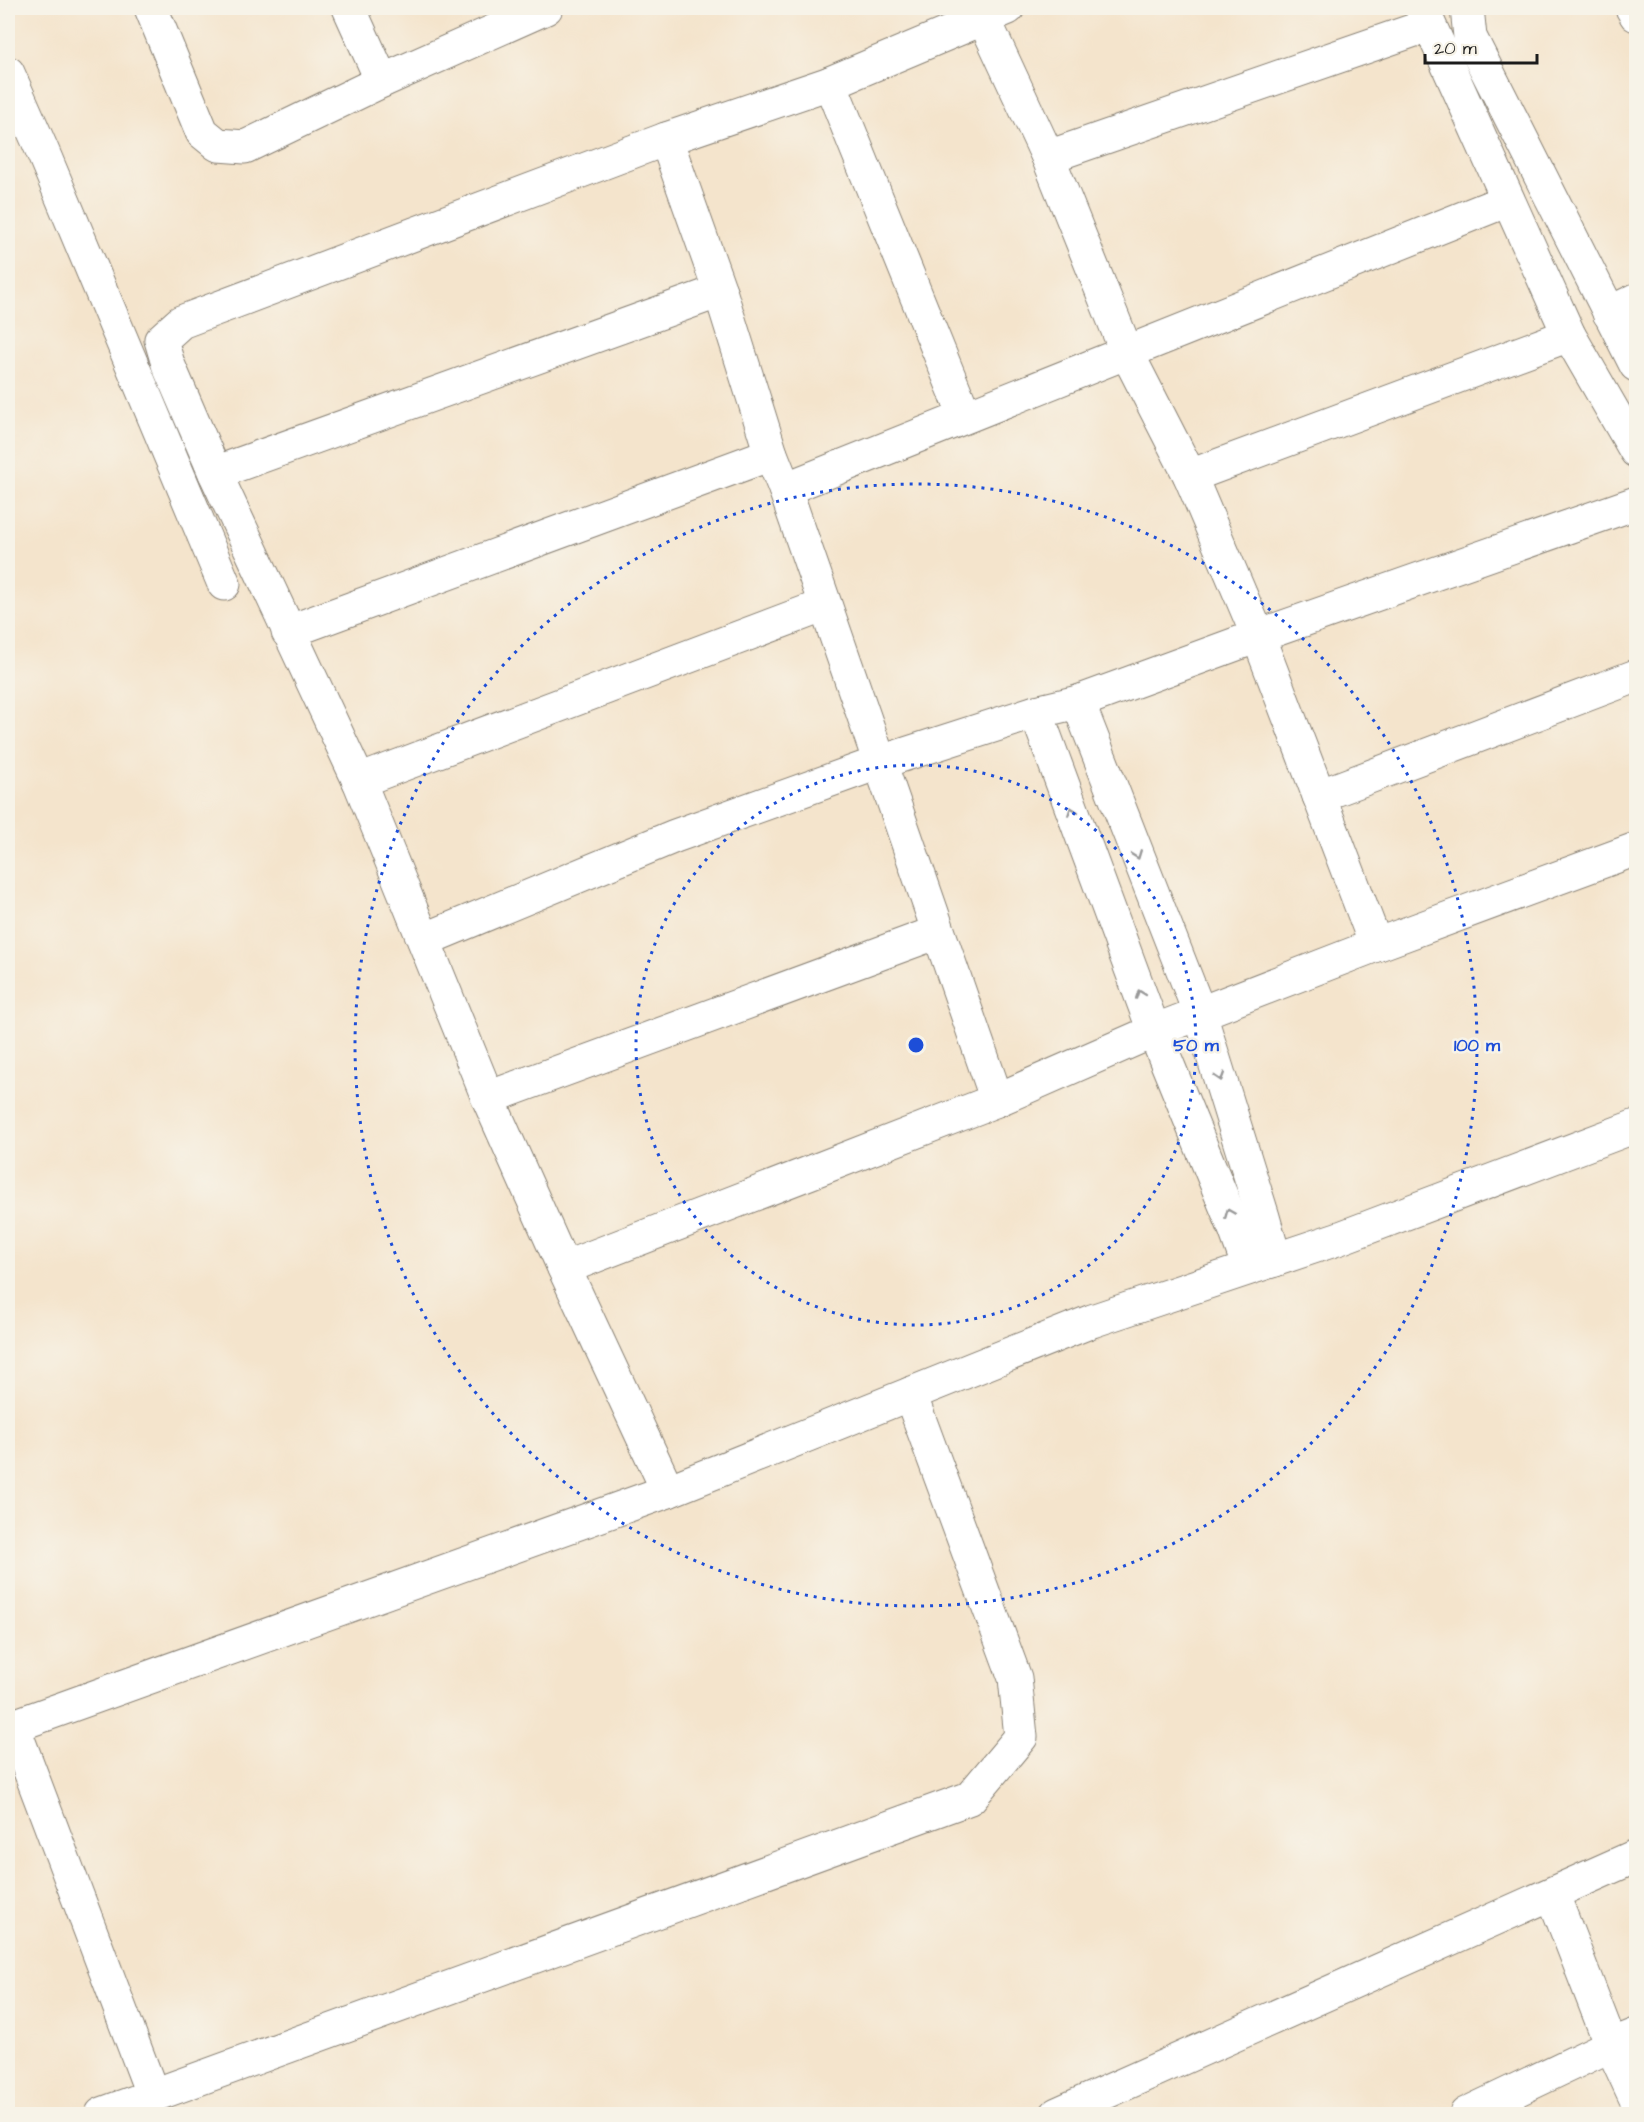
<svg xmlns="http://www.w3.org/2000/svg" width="1644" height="2122" font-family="'Architects Daughter',sans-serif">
<rect width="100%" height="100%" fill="#f7f3e8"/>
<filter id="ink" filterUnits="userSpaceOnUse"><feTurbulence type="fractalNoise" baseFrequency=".0167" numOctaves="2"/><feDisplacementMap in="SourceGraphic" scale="12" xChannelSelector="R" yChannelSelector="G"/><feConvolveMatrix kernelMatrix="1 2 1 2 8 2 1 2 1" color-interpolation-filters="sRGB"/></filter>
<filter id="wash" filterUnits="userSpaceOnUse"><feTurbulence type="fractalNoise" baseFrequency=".008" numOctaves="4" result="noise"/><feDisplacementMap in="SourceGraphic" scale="24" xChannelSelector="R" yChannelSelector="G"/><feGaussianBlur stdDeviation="1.35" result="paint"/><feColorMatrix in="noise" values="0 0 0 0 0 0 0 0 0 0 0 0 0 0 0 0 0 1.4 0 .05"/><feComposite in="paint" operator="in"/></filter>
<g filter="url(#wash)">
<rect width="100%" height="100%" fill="#f4e4cc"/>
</g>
<g filter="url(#ink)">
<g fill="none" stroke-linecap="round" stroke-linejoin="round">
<!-- minor casing -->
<g stroke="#888074" stroke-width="35">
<g id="minor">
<path d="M151,8L202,132L218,145L245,147L382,81L546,8"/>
<path d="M349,8L382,81"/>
<path d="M1422,8L1569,335L1636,451"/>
<path d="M1467,8L1470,37L1636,365"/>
<path d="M1632,8L1636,15"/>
<path d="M983,17L1048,157L1127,353L1190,476L1258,636L1376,945"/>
<path d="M8,73L42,150L224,584"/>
<path d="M830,83L965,416"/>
<path d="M666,139L720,291L771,454L785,489L997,1100"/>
<path d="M1048,157L1429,25"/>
<path d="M1609,313L1636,300"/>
<path d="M215,473L720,291"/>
<path d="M1190,476L1569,335"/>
<path d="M785,489L1508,200"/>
<path d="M288,632L771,454"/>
<path d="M1078,702L1200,1014L1263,1217L1275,1260"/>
<path d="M1036,712L1154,1031L1235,1229L1249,1268"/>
<path d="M359,781L825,605"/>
<path d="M1319,796L1636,676"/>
<path d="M424,940L675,836L881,762L1036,712L1078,702L1258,636L1636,503"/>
<path d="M488,1098L938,932"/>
<path d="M564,1268L997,1100L1154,1031L1376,945L1636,849"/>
<path d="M668,1491L564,1268L488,1098L359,781L215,473L168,364L161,340L181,322L666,139L830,83L1008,8"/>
<path d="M13,1726L153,2096"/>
<path d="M8,1728L668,1491L1092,1321L1340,1238L1636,1126"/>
<path d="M1553,1895L1611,2045L1636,2099"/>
<path d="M102,2114L970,1798L1021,1737L1015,1678L910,1394"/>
<path d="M1057,2114L1636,1856"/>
<path d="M1466,2114L1611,2045L1636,2035"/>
</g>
</g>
<!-- minor -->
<use href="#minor" stroke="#fff" stroke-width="33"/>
</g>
<!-- one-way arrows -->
<defs><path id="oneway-chevron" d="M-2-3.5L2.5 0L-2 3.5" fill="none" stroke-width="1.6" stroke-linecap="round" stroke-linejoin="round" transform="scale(1.5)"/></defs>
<g stroke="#999">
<use href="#oneway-chevron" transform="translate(1072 811) rotate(-110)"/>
<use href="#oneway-chevron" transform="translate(1137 855) rotate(69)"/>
<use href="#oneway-chevron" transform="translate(1140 994) rotate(-110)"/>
<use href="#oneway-chevron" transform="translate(1220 1077) rotate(73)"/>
<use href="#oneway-chevron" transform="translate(1229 1213) rotate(-112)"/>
</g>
</g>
<!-- distance rings -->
<g fill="none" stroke="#1d4ed8" stroke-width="3" stroke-dasharray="3 6">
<circle cx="916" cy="1045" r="280"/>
<circle cx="916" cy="1045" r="561"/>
</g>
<circle cx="916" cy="1045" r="9" fill="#1d4ed8" stroke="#f7f3e8" stroke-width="3"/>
<g font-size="18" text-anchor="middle" font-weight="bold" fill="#1d4ed8" stroke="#f7f3e8" stroke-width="5" stroke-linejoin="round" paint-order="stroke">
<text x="1196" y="1051">50 m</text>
<text x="1477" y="1051">100 m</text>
</g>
<!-- margin -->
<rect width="1644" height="2122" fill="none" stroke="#f7f3e8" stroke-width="30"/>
<!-- scale -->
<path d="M1425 54v9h112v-9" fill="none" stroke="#1c1c1c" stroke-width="3"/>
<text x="1434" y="54" font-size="18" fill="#1c1c1c" stroke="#f7f3e8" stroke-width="4.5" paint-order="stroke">20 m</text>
</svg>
